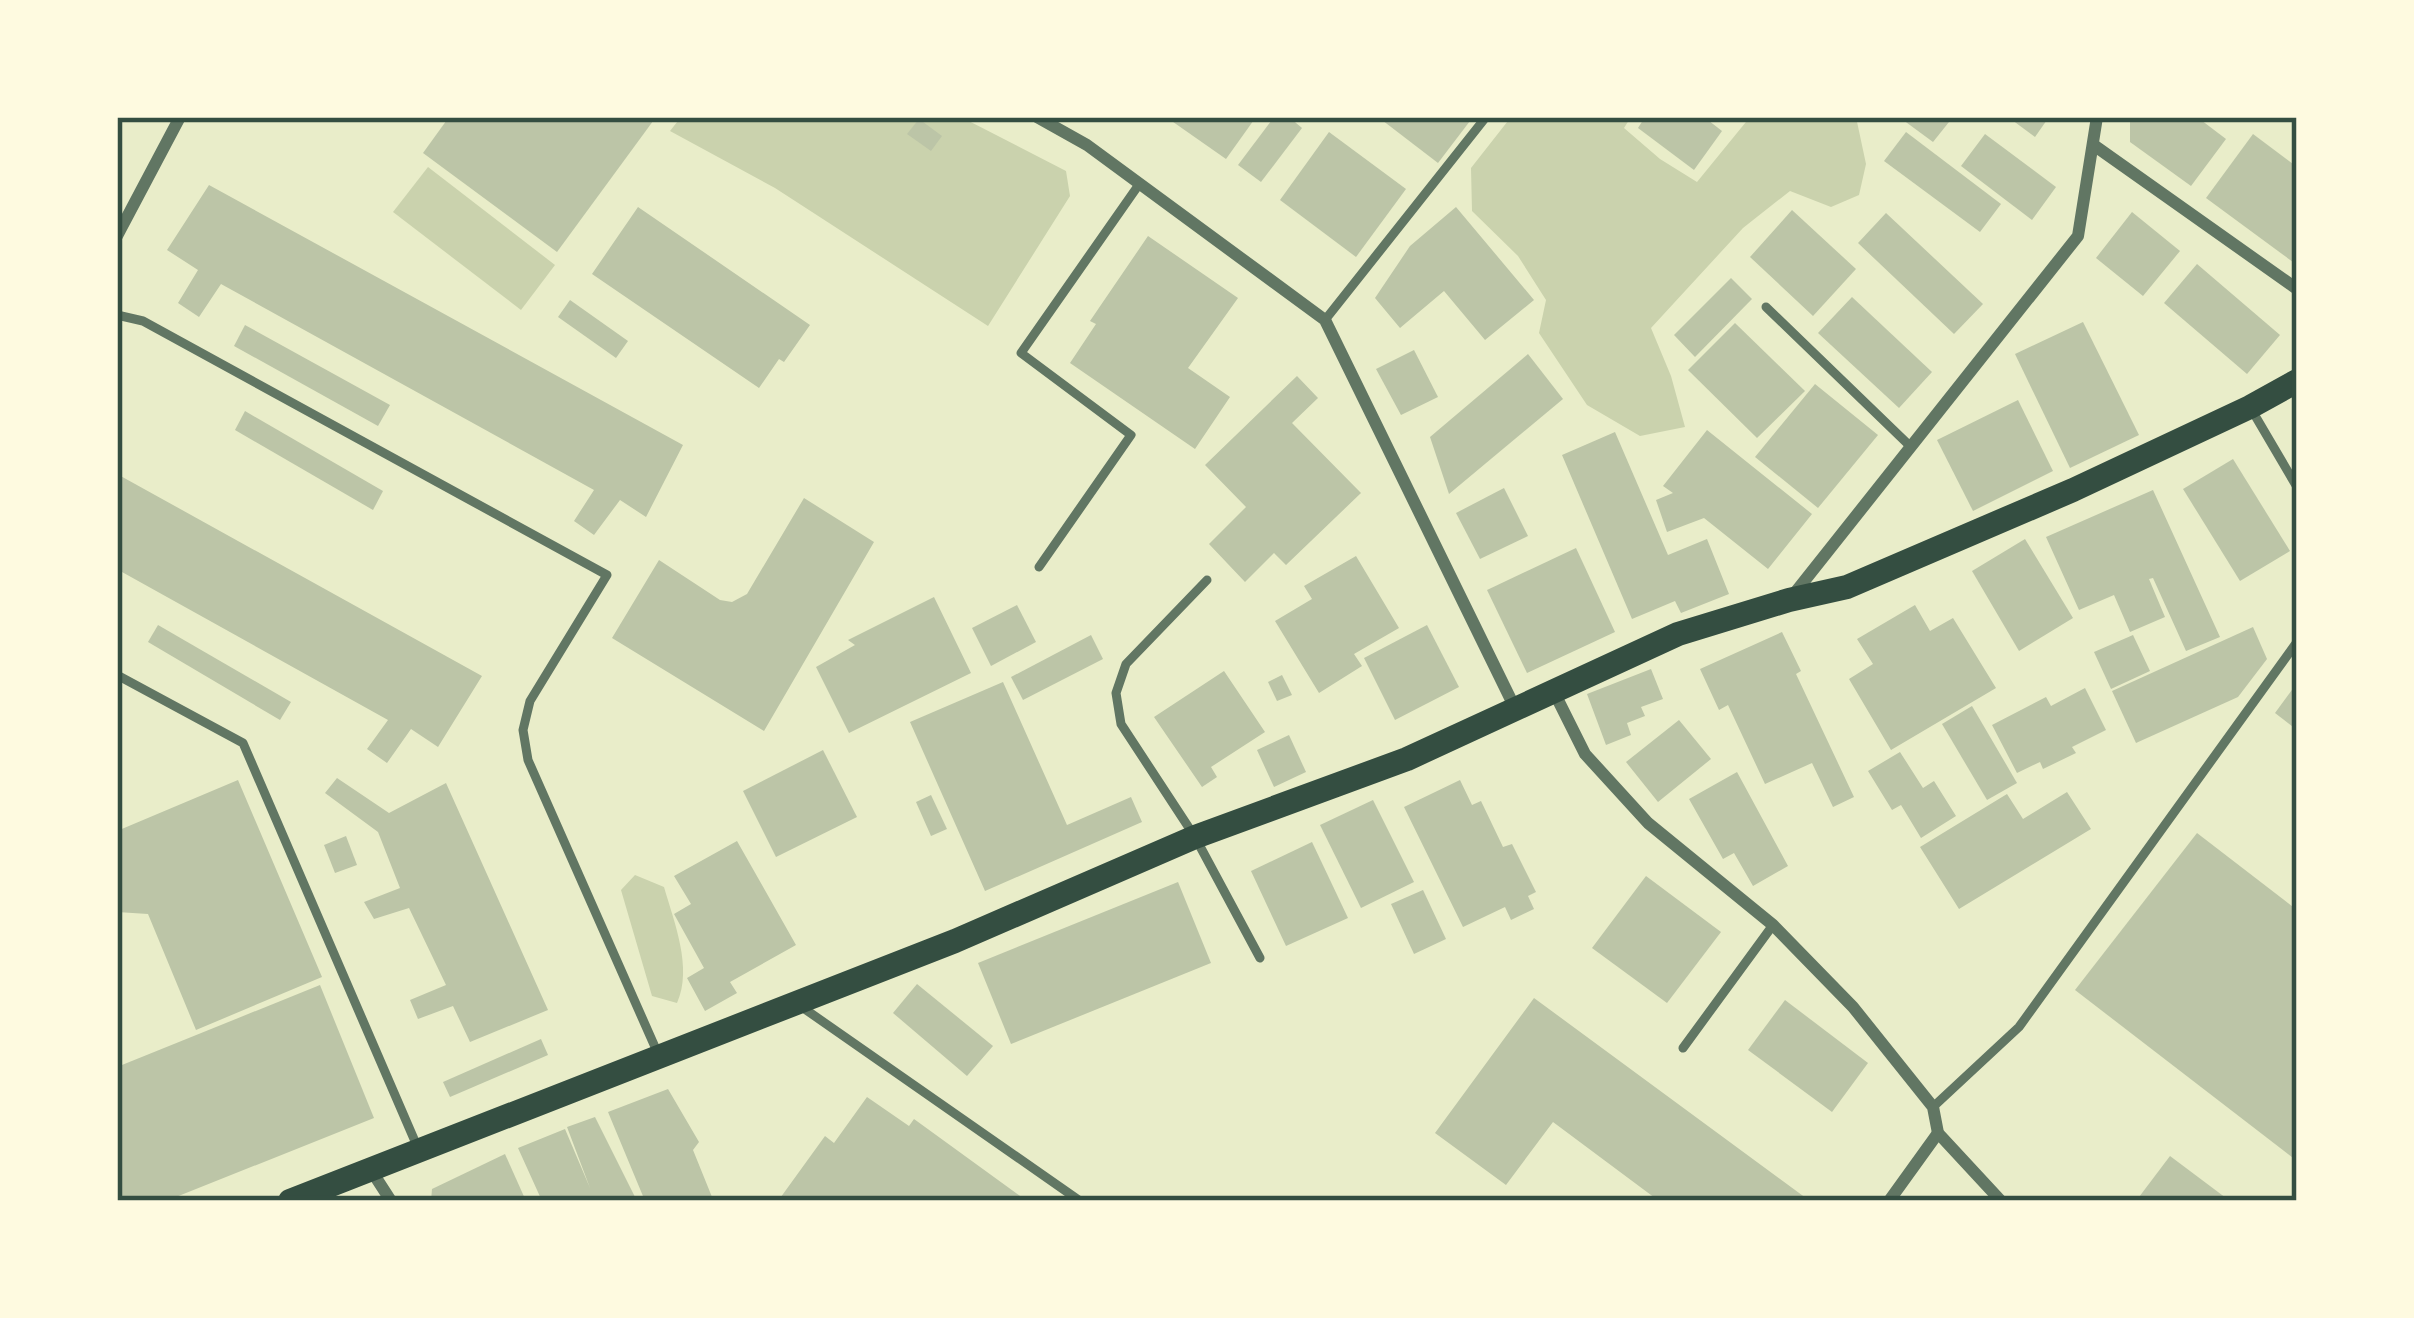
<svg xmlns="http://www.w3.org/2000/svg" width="2414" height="1318" font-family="'Alegreya Sans',sans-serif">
<rect width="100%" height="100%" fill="#e9edc9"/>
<!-- green -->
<g fill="#cad2ad">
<path d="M681,117H961L1066,171L1070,196L988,326L775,188L670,131Z"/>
<path d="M1511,117H1631L1624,128L1660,159L1697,182L1750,117H1856L1866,164L1859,195L1831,207L1790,191L1743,228L1651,328L1671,376L1685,427L1640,436L1587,405L1539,333L1546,300L1518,256L1472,211L1471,168Z"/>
<path d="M428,167L555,265L521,310L393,212Z"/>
<path d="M635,875L664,887C674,922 693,968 677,1003L652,996L621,890Z"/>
</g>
<!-- building -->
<g fill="#bcc5a7">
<path d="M449,117H656L557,252L423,153Z"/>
<path d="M1166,117H1256L1226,159Z"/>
<path d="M1274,117H1289L1302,128L1261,182L1238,165Z"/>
<path d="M1378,117H1473L1438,163Z"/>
<path d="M1645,117H1704L1722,131L1694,170L1638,128Z"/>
<path d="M1899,117H1953L1933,142Z"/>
<path d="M2008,117H2049L2035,137Z"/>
<path d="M2130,117H2197L2226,139L2191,186L2130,142Z"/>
<path d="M919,119L942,136L931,151L907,134Z"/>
<path d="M1329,132L1406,189L1356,257L1280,200Z"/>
<path d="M1906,132L2001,204L1980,232L1884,161Z"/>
<path d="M1985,134L2056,187L2032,220L1961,166Z"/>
<path d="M2253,134L2297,167V265L2206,198Z"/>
<path d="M209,185L683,445L646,517L620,500L594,535L574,521L594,490L221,284L199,317L178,303L198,270L167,250Z"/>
<path d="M638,207L810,325L784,362L779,359L759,388L592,274Z"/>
<path d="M1456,207L1534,300L1485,340L1444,291L1400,328L1375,298L1410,246Z"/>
<path d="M1792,210L1856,269L1813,316L1750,257Z"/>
<path d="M2132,212L2180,251L2143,296L2096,258Z"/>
<path d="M1886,213L1983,304L1954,334L1858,243Z"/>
<path d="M1148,236L1238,298L1188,368L1230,397L1195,449L1070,363L1096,324L1090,321Z"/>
<path d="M2197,264L2280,335L2247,374L2164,303Z"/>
<path d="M1731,278L1752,299L1695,357L1674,335Z"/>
<path d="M1852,297L1932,372L1899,408L1818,333Z"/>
<path d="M570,300L628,341L616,358L558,317Z"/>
<path d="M2083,322L2139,435L2070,468L2015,354Z"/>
<path d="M1735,323L1805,391L1757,438L1688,370Z"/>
<path d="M245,325L390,405L378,426L234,346Z"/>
<path d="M1414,350L1438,397L1401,415L1376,369Z"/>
<path d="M1528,354L1563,399L1449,494L1430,437Z"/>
<path d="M1297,376L1318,398L1292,423L1361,493L1286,565L1274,553L1245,582L1209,544L1246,507L1205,465Z"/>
<path d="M1815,384L1878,435L1818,508L1755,457Z"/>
<path d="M2018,400L2053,471L1973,511L1937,440Z"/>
<path d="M245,411L383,491L373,510L235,430Z"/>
<path d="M1707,430L1812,514L1768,569L1704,518L1667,532L1656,500L1673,493L1663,486Z"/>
<path d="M1615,432L1668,555L1707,539L1729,594L1681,613L1675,601L1632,619L1562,455Z"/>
<path d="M2233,459L2290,551L2240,581L2183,489Z"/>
<path d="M117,474L482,676L438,747L411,729L387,763L367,749L388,720L122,572L117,580Z"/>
<path d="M1504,488L1528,536L1480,559L1456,513Z"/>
<path d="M2153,490L2220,637L2186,651L2153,578L2149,579L2165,617L2130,632L2114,595L2079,610L2046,537Z"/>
<path d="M804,498L874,542L764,731L612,638L659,560L720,600L732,602L747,594Z"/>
<path d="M2025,539L2073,618L2019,651L1972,571Z"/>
<path d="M1576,548L1615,632L1527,673L1487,590Z"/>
<path d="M1356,556L1399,628L1354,654L1362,666L1319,693L1275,621L1312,599L1304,586Z"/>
<path d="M934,597L971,673L849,733L816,667L855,645L848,640Z"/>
<path d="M1017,605L1036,642L991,666L972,628Z"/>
<path d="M1915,605L1930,631L1953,618L1996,688L1891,750L1849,679L1873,664L1857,639Z"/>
<path d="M158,625L291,702L280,720L148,642Z"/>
<path d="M1427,625L1459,687L1395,720L1364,658Z"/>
<path d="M2253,627L2267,659L2238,697L2136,743L2112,691Z"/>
<path d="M1782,632L1801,671L1796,674L1854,797L1833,807L1812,763L1765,784L1728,705L1719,710L1700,669Z"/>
<path d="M1091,635L1103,659L1023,700L1011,677Z"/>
<path d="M2133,635L2150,671L2111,689L2094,652Z"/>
<path d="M1651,669L1663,699L1641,707L1645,716L1627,723L1631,735L1606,745L1587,694Z"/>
<path d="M1224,671L1265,732L1211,767L1217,777L1202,787L1154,717Z"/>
<path d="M1282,675L1292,695L1277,701L1268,682Z"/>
<path d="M1003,682L1067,825L1131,797L1142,822L985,891L910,722Z"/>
<path d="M2297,683V730L2275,713Z"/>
<path d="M2085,688L2106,730L2072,747L2076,753L2043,769L2040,762L2017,773L1992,725L2046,697L2051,706Z"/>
<path d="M1972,706L2017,783L1987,800L1942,724Z"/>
<path d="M1679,720L1711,759L1658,802L1626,762Z"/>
<path d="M1289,735L1306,772L1274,787L1257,750Z"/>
<path d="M823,750L857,817L776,857L743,791Z"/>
<path d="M1900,752L1923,788L1934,781L1956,816L1921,838L1901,805L1892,810L1868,771Z"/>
<path d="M1737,772L1788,866L1753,886L1734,853L1723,859L1689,799Z"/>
<path d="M337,778L389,813L446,783L548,1010L470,1042L453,1006L418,1019L410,1000L446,985L409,908L374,919L364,902L400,888L378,832L325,793Z"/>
<path d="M238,780L322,977L196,1030L148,914L117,912V831Z"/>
<path d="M1460,780L1472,805L1481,801L1503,847L1512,844L1536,892L1528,896L1534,909L1511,920L1505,907L1463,927L1404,807Z"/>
<path d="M2067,792L2091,829L1959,909L1920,847L2007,794L2023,819Z"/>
<path d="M931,795L947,829L931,836L916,802Z"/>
<path d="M1373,800L1414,882L1361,908L1320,825Z"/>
<path d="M2197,833L2297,910V1161L2075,990Z"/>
<path d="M346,836L357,865L335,873L324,845Z"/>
<path d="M737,841L796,945L730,982L737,993L705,1011L687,978L704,968L674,914L691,904L674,876Z"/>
<path d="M1312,842L1348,918L1286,946L1251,871Z"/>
<path d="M1646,876L1721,932L1667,1003L1592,948Z"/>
<path d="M1178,882L1211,963L1011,1044L978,963Z"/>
<path d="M1423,890L1446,939L1414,954L1391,904Z"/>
<path d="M917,984L993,1046L967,1076L893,1013Z"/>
<path d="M320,985L374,1118L166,1201H117V1067Z"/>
<path d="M1534,998L1810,1201H1659L1553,1122L1506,1185L1435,1133Z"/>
<path d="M1785,1000L1868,1063L1832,1112L1748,1050Z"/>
<path d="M541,1039L548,1055L450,1097L443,1082Z"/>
<path d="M668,1089L699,1142L693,1150L712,1197L702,1201H645L608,1112Z"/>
<path d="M867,1097L909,1126L914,1119L1027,1201H778L825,1136L834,1143Z"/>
<path d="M595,1117L637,1201H542L518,1148L565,1129L590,1188L567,1127Z"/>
<path d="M505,1154L526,1201H431L432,1189Z"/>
<path d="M2170,1156L2230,1201H2136Z"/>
</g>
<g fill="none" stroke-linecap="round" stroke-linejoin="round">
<!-- service -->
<g stroke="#617663" stroke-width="9">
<path d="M1766,307L1911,447"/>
<path d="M117,315L143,321L607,575L530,701L523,730L528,760L659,1056"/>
<path d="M1325,320L1486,117"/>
<path d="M2250,407L2297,487"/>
<path d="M1039,567L1131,435L1021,353L1140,183"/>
<path d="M1207,580L1126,664L1116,693L1121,724L1195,837L1260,958"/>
<path d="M117,675L243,743L417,1146"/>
<path d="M799,1005L1080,1201"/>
<path d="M1683,1048L1773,925"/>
<path d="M1933,1107L2019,1027L2297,642"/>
</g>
<!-- minor -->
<g stroke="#617663" stroke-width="12">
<path d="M1037,117L1087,145L1325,320L1515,708"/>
<path d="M2095,146L2297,289"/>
<path d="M117,236L180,117"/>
<path d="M1794,594L2078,236L2097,117"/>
<path d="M1553,690L1585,754L1648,823L1773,925L1853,1007L1933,1107L1938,1133L2001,1201"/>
<path d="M371,1170L391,1201"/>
<path d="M1889,1201L1938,1133"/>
</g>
<!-- secondary -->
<path stroke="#344e41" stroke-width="24" d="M290,1201L955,941L1195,837L1407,759L1678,634L1789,600L1847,587L2073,490L2250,407L2297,381"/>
</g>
<!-- border -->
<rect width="2414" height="1318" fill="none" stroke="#fefae0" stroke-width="240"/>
<rect x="120" y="120" width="2174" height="1078" fill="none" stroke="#344e41" stroke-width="4.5"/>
</svg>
